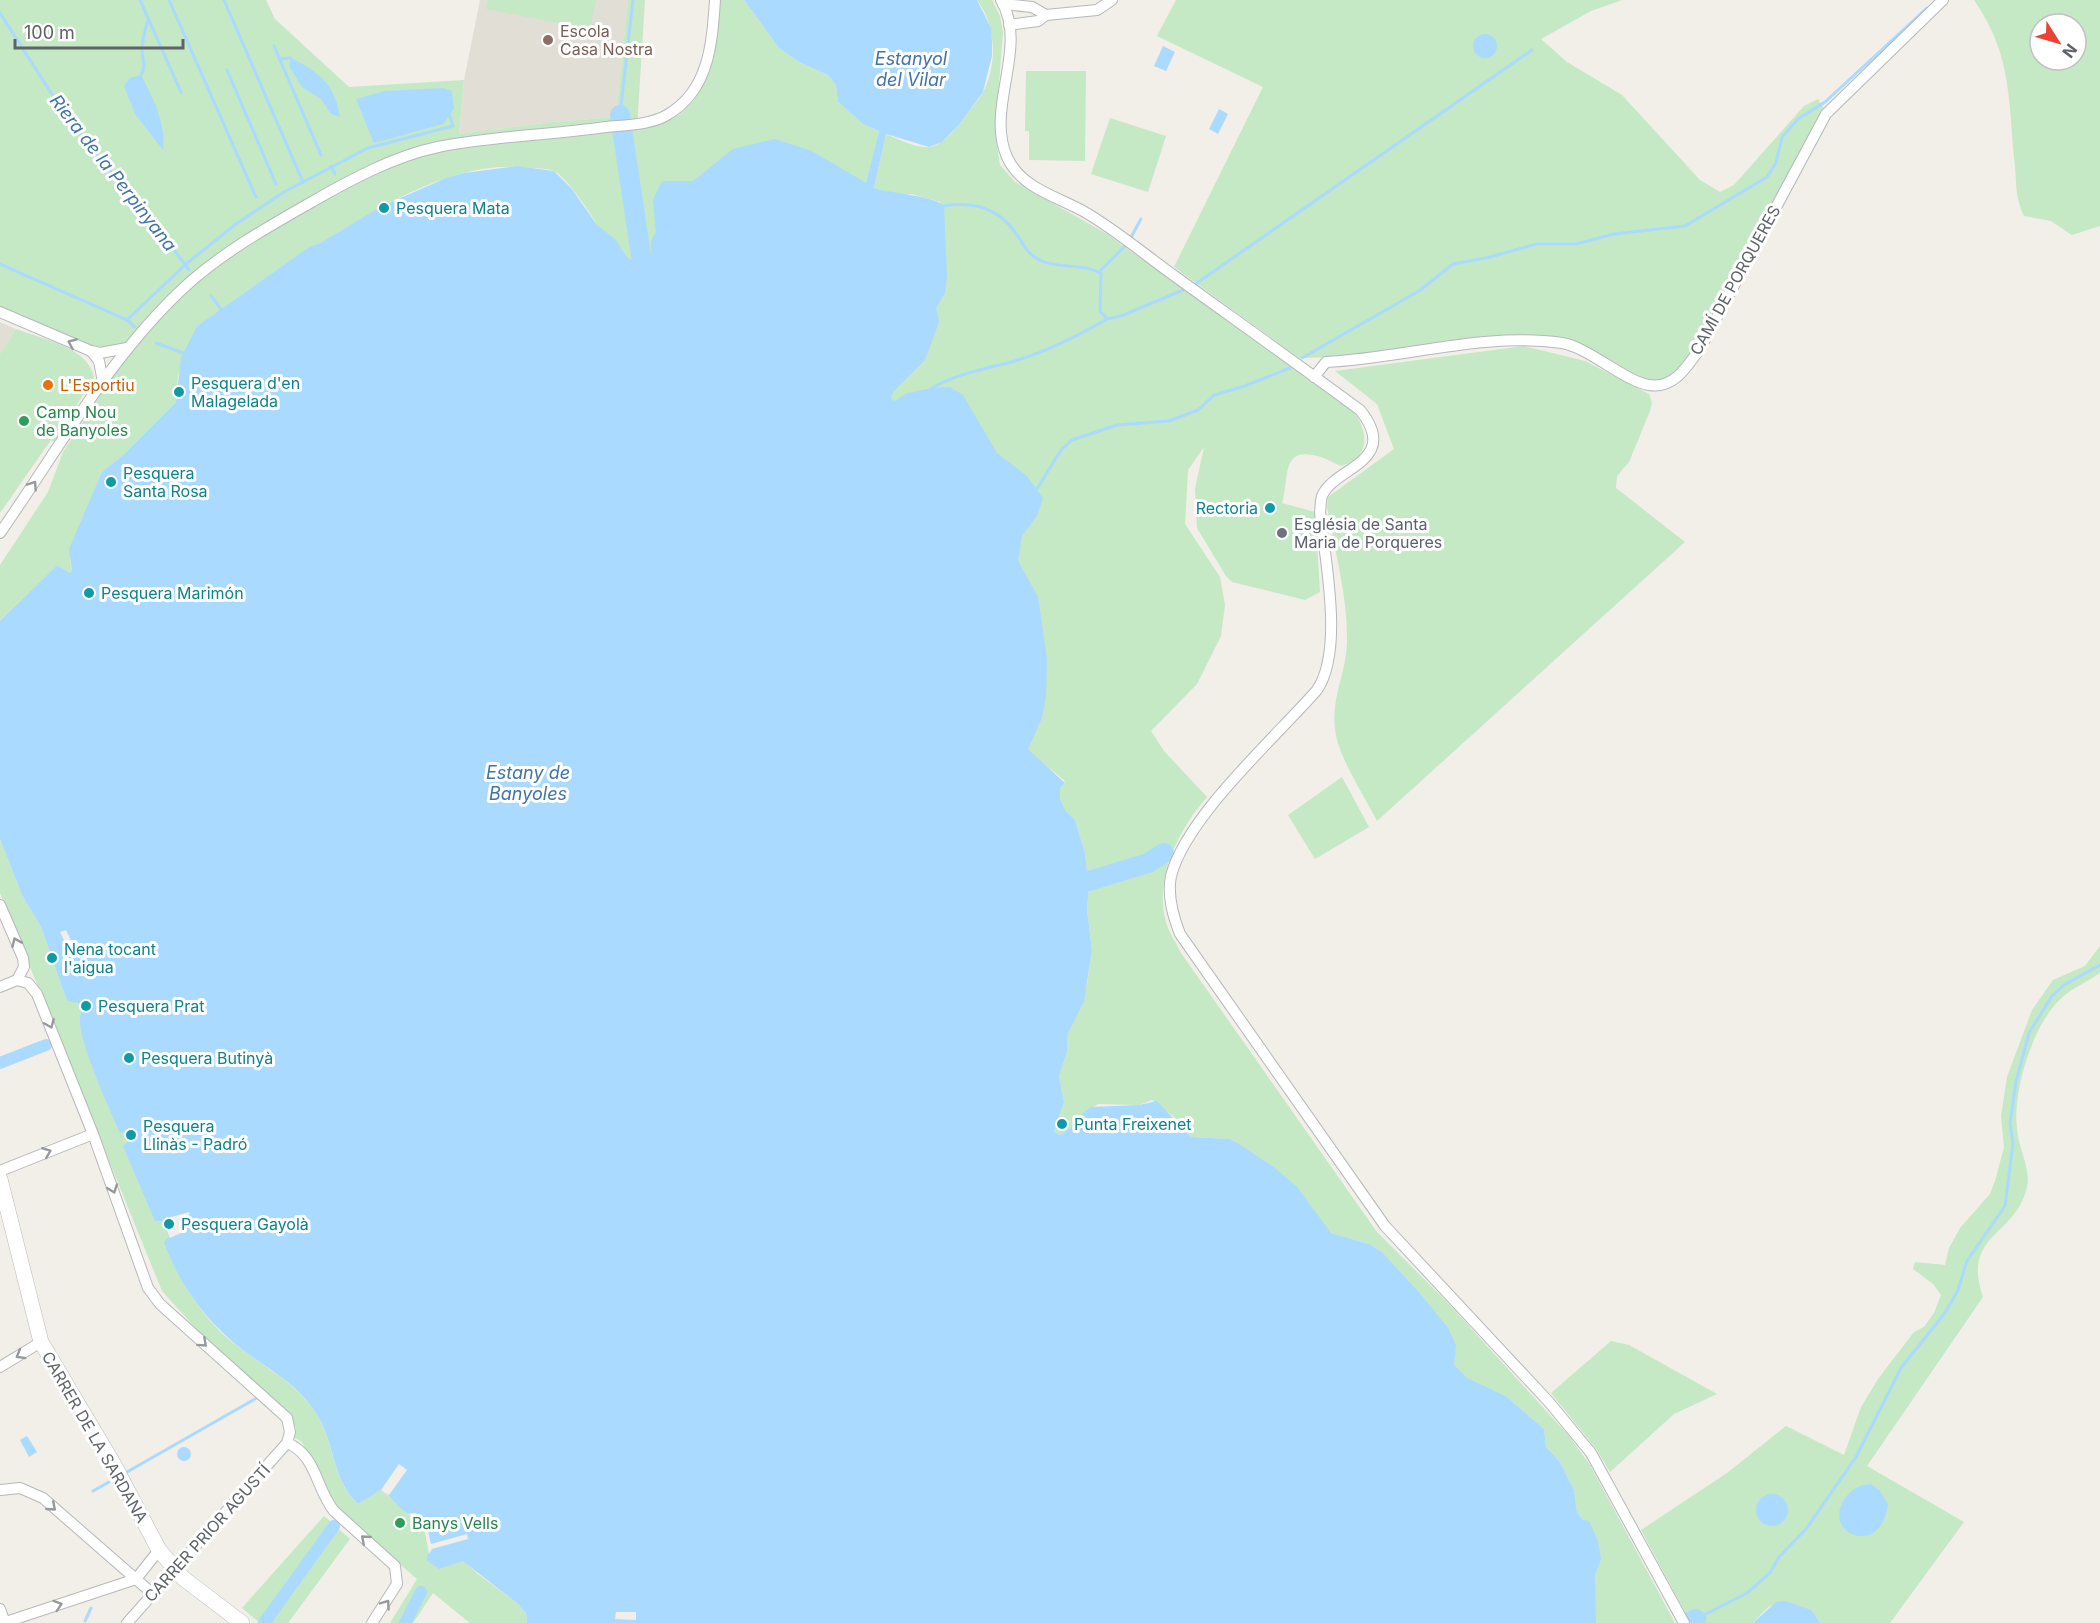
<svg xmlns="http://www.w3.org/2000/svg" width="2100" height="1623" font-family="Inter,sans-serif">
<rect width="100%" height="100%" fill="#f1efe8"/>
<!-- education -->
<g fill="#e1ded6">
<path d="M480,0H628L616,117L552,122L459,134L464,80Z"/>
<path d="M0,322L16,329L0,354Z"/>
</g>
<!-- green -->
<g fill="#c5e8c5" fill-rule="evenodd">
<path d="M0,0H266L275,19L349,87L464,80L459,134L552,122L616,117L628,0H645L637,128C709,124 715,57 721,0H744L779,48L799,62L828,75L836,85L838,102L863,124L879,131L866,184L820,156L659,257L626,272C612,250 575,182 554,171C549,168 538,169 532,168C455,158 382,206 320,243L309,247L197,326L178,376L176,402L123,455L102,472L70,560L72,571L70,573L57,565L0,621V565L48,492L63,452L123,361L0,308Z"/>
<path d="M488,0H596L590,29L486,9Z"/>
<path d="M977,0H992L1000,16L1003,32L995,134L1000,165L1015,182L1107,234L1354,412C1369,433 1370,457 1342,466C1334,464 1328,459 1321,457C1279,444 1290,479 1282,503L1315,512L1320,592L1305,600L1232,582L1226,576L1197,528L1195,489L1204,447L1188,470L1185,524L1220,577L1225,605L1221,636L1197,684L1151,731L1164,751L1207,797C1179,829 1155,876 1165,918C1167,930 1176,942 1181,953L1377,1232L1447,1302L1569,1436L1590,1465L1675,1623H1585L1583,1520L1577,1512L1574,1490L1560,1462L1546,1447L1544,1429L1507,1397L1459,1379L1418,1291L1382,1252L1369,1244L1331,1233L1274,1167L1236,1142L1230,1139L1191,1137L1173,1116L1152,1100L1139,1105L1098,1104L1078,1117L1073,1126L1060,1135L1054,1132L1064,1102L1059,1076L1067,1052L1068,1033L1087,985L1092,951L1087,909L1089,887L1085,853L1075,820L1066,811L1060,799V788L1065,783L1064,780L1027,750L883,405L937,215L944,210L940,202L912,194L899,195L874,188L886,134C899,139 916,149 930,147C944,144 956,129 964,118C970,109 978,101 983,92C998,64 996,24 977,0Z"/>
<path d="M1176,0H1622L1591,11L1541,39L1567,62L1622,95L1700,180L1720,192L1734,185L1804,106L1818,99L1824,109L1697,345C1682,366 1677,379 1649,381L1567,340L1521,335L1339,357L1299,358L1174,267L1263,87L1157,36Z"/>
<path d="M1974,0H2100V226L2072,235L2051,221L2024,216C2015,195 2017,189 2015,167C2008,102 2013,56 1974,0ZM2040,24H2076V60H2040Z"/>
<path d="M1026,71H1086L1085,161L1029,160V131H1025Z"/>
<path d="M1110,118L1166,136L1148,192L1091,174Z"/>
<path d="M16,329C42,339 88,347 94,377L54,442L51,440L0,513V354Z"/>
<path d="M1524,346L1585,361L1649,394L1652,403L1650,411L1629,462L1617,476L1616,488L1685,542L1377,821C1364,795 1338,757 1335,729C1331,697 1346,674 1347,643C1348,596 1335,553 1327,507L1328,497L1394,449L1377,404L1335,371Z"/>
<path d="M1342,777L1369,827L1315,859L1288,815Z"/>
<path d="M0,839L22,895L41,927L67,1001L77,1002L162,1221L193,1279L188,1291C199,1307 211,1324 226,1337C255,1362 291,1378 314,1410C333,1436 333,1485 358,1504L381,1490L424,1527L429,1551L447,1545L478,1574L518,1604L526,1613L527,1623H470L433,1593L413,1623H390L417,1579L351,1522L328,1496L302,1442L295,1438L296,1428L291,1417L200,1333L162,1291L0,893Z"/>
<path d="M2100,946V973C2089,981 2076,986 2065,995C2034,1019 2012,1091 2017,1129C2018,1147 2031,1169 2027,1187C2016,1237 1961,1233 1983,1297L1867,1466L1964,1522L1890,1623H1821C1817,1615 1810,1613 1802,1609C1777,1597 1770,1603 1753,1623H1691L1641,1530L1727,1473L1786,1426L1844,1455L1861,1407L1878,1379L1914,1332L1924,1327L1934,1313L1941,1295L1933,1284L1913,1269L1915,1262L1945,1265L1949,1248L1960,1228L1990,1194L1995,1181L2004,1147L2001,1116L2007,1077L2032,1010L2053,980L2085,966Z"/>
<path d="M1611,1341L1629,1345L1717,1394L1674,1414L1610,1472L1597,1450L1551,1393Z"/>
<path d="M324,1516L350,1539L288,1623H260L242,1608Z"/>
</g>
<!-- water -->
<g fill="#aadaff">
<path d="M744,0H977L991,28L992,41V56L983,92L958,126L942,142L929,147L886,134L874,188C891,194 933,195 944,206L947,276L945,293L936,308L939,322L925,360L893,392L891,399L895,401L907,393L932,388L950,387L963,395L997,453L1027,476L1043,498L1037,516L1022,536L1018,561L1038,597L1047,659L1046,697L1042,718L1028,749L1065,783L1060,788V799L1066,811L1075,820L1085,853L1089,887L1087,909L1092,951L1084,1001L1068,1033L1067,1052L1059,1076L1064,1102L1054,1132L1060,1135L1073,1126L1078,1117L1091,1107L1139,1105L1157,1101L1191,1137L1230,1139L1236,1142L1274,1167L1298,1188L1331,1233L1369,1244L1382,1252L1418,1291L1448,1328L1456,1345L1454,1365L1467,1378L1507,1397L1544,1429L1546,1447L1560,1462L1574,1490L1577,1512L1583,1520L1589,1521L1598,1541L1601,1559L1595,1575L1596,1623H527L526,1613L518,1604L463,1561L439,1569L426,1560C437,1535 418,1523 402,1509C394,1503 390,1495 381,1490L358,1504C332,1482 334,1437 314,1410C296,1384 269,1369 244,1351C207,1323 180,1286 164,1242L169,1237L162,1221H155L123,1146L129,1141L125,1132L120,1133C111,1111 73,1032 81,1013L78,1003L67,1001L41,927L22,895L0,839V621L57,565L70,573L72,571L69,549L102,472L123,455L176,402L181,358L197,326L309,247L320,243L380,207L446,178L464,173L517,166L554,171L572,189L597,225L615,239L627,257L635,262L647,260L651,255V241L656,232L653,200L662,181H693L733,149L775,139L812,151L866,183L879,131L863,124L838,102L836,85L828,75L799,62L779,48Z"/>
<circle cx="1485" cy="46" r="12"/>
<path d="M1163,46L1175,52L1166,71L1154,66Z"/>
<path d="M291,58C320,72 335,85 340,117L331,114L321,99L302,87L289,66Z"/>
<path d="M141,75C153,98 166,123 163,150L135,114L124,86L130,78Z"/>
<path d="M443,88L452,91L454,109L443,124L374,143L356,99L385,91Z"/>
<path d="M1219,109L1228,114L1218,134L1209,129Z"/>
<path d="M27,1436L37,1452L29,1457L20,1440Z"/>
<circle cx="184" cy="1454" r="7"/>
<path d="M1871,1484L1880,1491L1888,1504C1881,1559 1822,1534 1844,1500C1851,1489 1859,1485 1871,1484Z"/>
<circle cx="1772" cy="1510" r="16"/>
<path d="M1785,1601L1811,1610L1821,1623H1753L1776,1602Z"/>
</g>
<!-- pier -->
<g fill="#f1efe8">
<path d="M66,930L74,947V952L66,956L64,953L69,950L60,932Z"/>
<path d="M189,1212L190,1214L179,1219L183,1232L170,1238L167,1231L175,1227L171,1217Z"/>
<path d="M399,1464L407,1470L389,1495L381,1490Z"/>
<path d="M415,1513L426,1522L431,1544L467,1534L468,1539L432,1549L429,1554L424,1527L408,1514Z"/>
<path d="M616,1612H636V1620L615,1619Z"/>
</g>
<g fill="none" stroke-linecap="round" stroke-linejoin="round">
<!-- stream -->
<g stroke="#aadaff" stroke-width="3">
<path d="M140,0L181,92"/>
<path d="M169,0L256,197"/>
<path d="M224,0L303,182"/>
<path d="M0,13L69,121L157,227L189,270"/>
<path d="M274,46L321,155"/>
<path d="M279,59L291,58"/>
<path d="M227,70L276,184"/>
<path d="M141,75C147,65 142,60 142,50C142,41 145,30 148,20"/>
<path d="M620,115L633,0"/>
<path d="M331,166L335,174"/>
<path d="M944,206C974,201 1000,209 1017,235C1026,247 1027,255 1042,261C1060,269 1085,263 1101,274L1100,311L1107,319L1121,316L1188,288"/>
<path d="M1130,239L1141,219"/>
<path d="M0,264L127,320L135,327"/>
<path d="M1099,272L1127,244"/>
<path d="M1194,285L1532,50"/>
<path d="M211,296L221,309"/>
<path d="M127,320L185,265L236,224L284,192L368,148L453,126L450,116"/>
<path d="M156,343L183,353"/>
<path d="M1302,358L1419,291L1453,264L1486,258L1537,244H1576L1614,234L1685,226L1767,177L1776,163L1782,137L1798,119L1825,102L1927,8"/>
<path d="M932,388C958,373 987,369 1015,361C1047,351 1078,336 1107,319"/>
<path d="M1037,489L1061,450L1072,440L1117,425L1169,421L1198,410L1214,395L1245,386L1290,368"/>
<path d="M127,1472L255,1399"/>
<path d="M93,1491L109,1482"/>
<path d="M1696,1619L1747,1593L1770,1573L1779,1557L1806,1529L1856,1457L1901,1368L1945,1313L1958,1290L1967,1261L2005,1206L2013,1143L2010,1123L2016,1082L2029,1033L2052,996L2064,985L2100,965"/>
<path d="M85,1621L91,1608"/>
</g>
<!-- canal -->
<g stroke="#aadaff" stroke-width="12">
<path d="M0,1063L46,1045"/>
<path d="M264,1623L334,1526"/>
<path d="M405,1623L421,1592"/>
</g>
<!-- river -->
<g stroke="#aadaff" stroke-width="20">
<path d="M620,115L642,262"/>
<path d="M1089,881L1148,863L1164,853"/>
<path d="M1688,1623L1696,1619"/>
</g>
<!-- street casing -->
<g stroke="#b5b8bc" stroke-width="12">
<g id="street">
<path d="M1001,0C1029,47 985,108 1007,157C1021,188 1056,196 1083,211C1115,229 1145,255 1176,277C1237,321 1299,365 1360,410C1401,461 1336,467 1323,494C1320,499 1321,506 1320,512C1325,560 1344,650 1317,690C1275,738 1186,817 1171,876C1167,896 1173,916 1180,934L1385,1226L1549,1402L1591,1453L1684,1623"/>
<path d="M1003,4L1032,7L1046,15"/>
<path d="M1009,25L1038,21L1046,15L1097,10L1112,0"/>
<path d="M0,312L91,351L100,353L127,348"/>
<path d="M91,351L99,361L103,382"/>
<path d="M1314,377L1326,362C1404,358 1484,332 1562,343C1588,347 1624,381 1649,385C1675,389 1688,365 1701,347L1826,114L1943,0"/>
<path d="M0,533C58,450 113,351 189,283C225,251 268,227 310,203C348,181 394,156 438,147C493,136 550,135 606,127C626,125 650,125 667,115C709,91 712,44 715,0"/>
<path d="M0,905L23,958L24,967L17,980"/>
<path d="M17,980L28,983L37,994L93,1134L148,1288L160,1304L287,1418L290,1432L287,1443L127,1623"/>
<path d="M0,987L17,980"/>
<path d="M0,1171L93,1134"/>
<path d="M0,1367L41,1342"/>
<path d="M287,1443C316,1454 316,1489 334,1511L395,1566L397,1584L372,1623"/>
<path d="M0,1490L20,1488L43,1498L153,1594"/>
<path d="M0,1609L5,1623"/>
<path d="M3,1623L136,1579L159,1550"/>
</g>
</g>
<!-- secondary casing -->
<g stroke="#b6babf" stroke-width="16">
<path id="secondary" d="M0,1179L41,1342L113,1463L159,1550L183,1578L242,1623"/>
</g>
<!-- street -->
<use href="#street" stroke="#fff" stroke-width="10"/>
<!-- secondary -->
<use href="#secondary" stroke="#fff" stroke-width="15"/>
</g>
<!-- one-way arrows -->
<defs><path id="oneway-chevron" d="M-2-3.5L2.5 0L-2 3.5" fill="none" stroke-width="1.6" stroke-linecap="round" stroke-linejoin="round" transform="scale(1.5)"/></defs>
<g stroke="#979a9d">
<use href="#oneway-chevron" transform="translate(72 343) rotate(-156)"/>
<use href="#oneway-chevron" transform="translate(33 485) rotate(-56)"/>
<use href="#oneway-chevron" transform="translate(16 942) rotate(-114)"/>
<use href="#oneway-chevron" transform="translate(50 1024) rotate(67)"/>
<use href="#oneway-chevron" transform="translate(47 1152) rotate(-22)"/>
<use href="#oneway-chevron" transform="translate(113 1189) rotate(70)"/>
<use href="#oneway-chevron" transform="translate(203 1343) rotate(42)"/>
<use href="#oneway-chevron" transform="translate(20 1355) rotate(150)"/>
<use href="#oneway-chevron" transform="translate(52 1507) rotate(41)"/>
<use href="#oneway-chevron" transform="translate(365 1539) rotate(-139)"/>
<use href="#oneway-chevron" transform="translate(386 1604) rotate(-55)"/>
<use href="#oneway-chevron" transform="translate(58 1605) rotate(-18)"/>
</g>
<!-- markers -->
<circle fill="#8d6e63" stroke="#fff" stroke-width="2" cx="548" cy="40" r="6"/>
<g fill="#0f9aa8" stroke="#fff" stroke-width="2">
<circle cx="384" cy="208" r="6"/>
<circle cx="179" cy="392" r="6"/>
<circle cx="111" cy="482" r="6"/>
<circle cx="1270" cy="508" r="6"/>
<circle cx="89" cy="593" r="6"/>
<circle cx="52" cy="958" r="6"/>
<circle cx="86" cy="1006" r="6"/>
<circle cx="129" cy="1058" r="6"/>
<circle cx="1062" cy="1124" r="6"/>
<circle cx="131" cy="1135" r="6"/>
<circle cx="169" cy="1224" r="6"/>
</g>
<circle fill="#e8710a" stroke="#fff" stroke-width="2" cx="48" cy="385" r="6"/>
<g fill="#2e9e5b" stroke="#fff" stroke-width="2">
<circle cx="24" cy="421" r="6"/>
<circle cx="400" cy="1523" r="6"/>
</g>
<circle fill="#6b7280" stroke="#fff" stroke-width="2" cx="1282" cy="533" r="6"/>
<g text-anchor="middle" stroke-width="6" stroke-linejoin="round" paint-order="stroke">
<!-- education labels -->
<g font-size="16" fill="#785e54" stroke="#fff" text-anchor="start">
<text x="560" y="37">Escola<tspan x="560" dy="18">Casa Nostra</tspan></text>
</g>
<!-- culture labels -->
<g font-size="16" fill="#0d838f" stroke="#fff" text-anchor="start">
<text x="396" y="214">Pesquera Mata</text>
<text x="191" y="389">Pesquera d'en<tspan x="191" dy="18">Malagelada</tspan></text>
<text x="123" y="479">Pesquera<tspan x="123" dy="18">Santa Rosa</tspan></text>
<text x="1258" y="514" text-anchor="end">Rectoria</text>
<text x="101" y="599">Pesquera Marimón</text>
<text x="64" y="955">Nena tocant<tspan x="64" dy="18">l'aigua</tspan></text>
<text x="98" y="1012">Pesquera Prat</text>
<text x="141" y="1064">Pesquera Butinyà</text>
<text x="1074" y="1130">Punta Freixenet</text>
<text x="143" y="1132">Pesquera<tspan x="143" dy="18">Llinàs - Padró</tspan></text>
<text x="181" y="1230">Pesquera Gayolà</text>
</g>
<!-- street labels -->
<g font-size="16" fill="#5f6368" stroke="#fff">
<text transform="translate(1735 280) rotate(-61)" y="6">CAMÍ DE PORQUERES</text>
<text transform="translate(95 1437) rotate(60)" y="6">CARRER DE LA SARDANA</text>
<text transform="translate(207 1533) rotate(-48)" y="6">CARRER PRIOR AGUSTÍ</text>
</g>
<!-- food labels -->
<g font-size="16" fill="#c56008" stroke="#fff" text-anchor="start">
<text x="60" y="391">L'Esportiu</text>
</g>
<!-- leisure labels -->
<g font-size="16" fill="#27864d" stroke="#fff" text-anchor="start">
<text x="36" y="418">Camp Nou<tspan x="36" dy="18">de Banyoles</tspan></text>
<text x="412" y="1529">Banys Vells</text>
</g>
<!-- worship labels -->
<g font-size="16" fill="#5b616d" stroke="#fff" text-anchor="start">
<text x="1294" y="530">Església de Santa<tspan x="1294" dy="18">Maria de Porqueres</tspan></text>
</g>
<!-- water labels -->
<g font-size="18" font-style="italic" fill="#4174aa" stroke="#fff">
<text x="911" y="65">Estanyol<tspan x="911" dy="21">del Vilar</tspan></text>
<text transform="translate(113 173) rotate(52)" y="6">Riera de la Perpinyana</text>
<text x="528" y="779">Estany de<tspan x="528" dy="21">Banyoles</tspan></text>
</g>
</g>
<!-- north arrow -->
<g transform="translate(2058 42) rotate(127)"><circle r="28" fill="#ffffff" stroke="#bfc1c3" stroke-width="1.5"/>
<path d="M0-4.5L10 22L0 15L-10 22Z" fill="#ea4335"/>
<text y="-9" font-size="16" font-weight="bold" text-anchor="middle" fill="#5f6368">N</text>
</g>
<!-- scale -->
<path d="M15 39v9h168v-9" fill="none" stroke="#5f6368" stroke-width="3"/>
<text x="24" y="39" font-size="18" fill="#5f6368" stroke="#ffffff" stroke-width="4.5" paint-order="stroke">100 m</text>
</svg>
